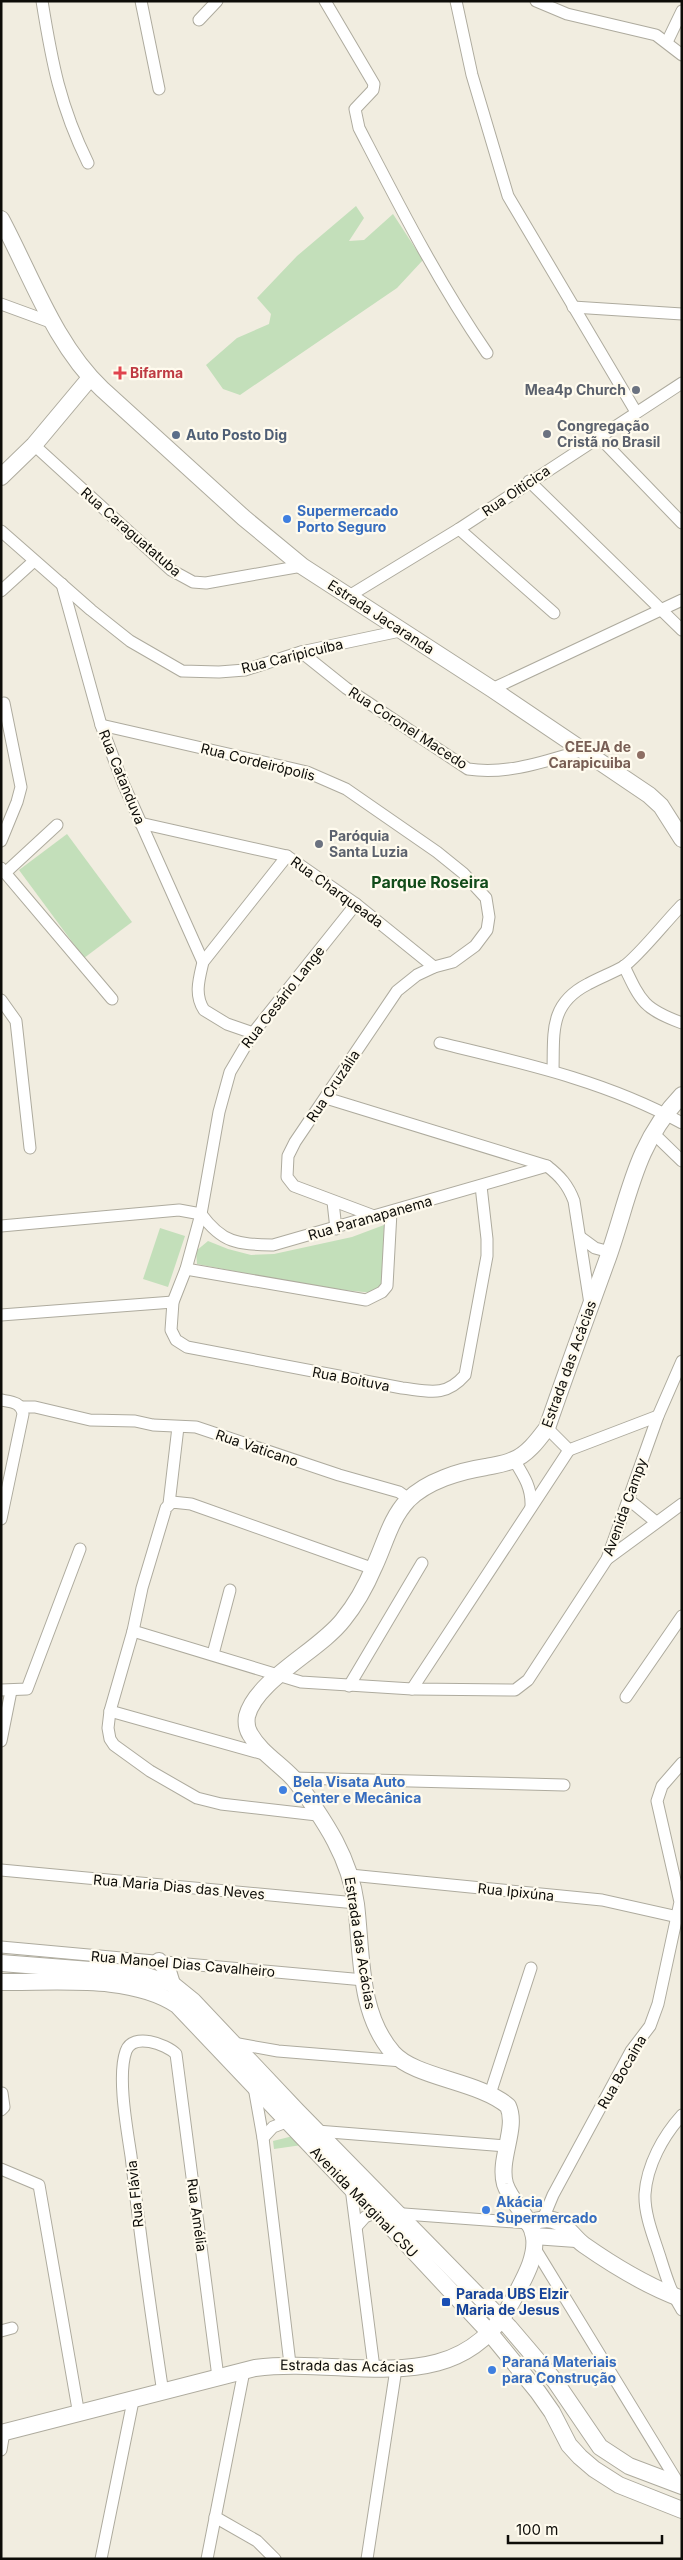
<svg xmlns="http://www.w3.org/2000/svg" width="683" height="2560" font-family="Inter,sans-serif">
<rect width="100%" height="100%" fill="#f1ede0"/>
<!-- green -->
<g fill="#c3dfba">
<path d="M356,206L364,218L349,241L364,240L393,214L423,260L397,288L240,395L223,389L206,365L237,338L269,324L271,314L257,298L297,256Z"/>
<path d="M67,834L132,922L84,958L19,870Z"/>
<path d="M384,1225L382,1288L374,1293L323,1288L197,1264L196,1251L208,1241L228,1249L251,1255L274,1254L352,1237Z"/>
<path d="M160,1228L185,1236L168,1287L143,1279Z"/>
<path d="M293,2136L302,2145L274,2149L273,2141Z"/>
</g>
<g fill="none" stroke-linecap="round" stroke-linejoin="round">
<!-- street casing -->
<g stroke="#aeab9e" stroke-width="13">
<g id="street">
<path d="M42,1C52,63 60,106 88,163"/>
<path d="M141,1L159,89"/>
<path d="M325,1L374,84L373,90L355,109L359,128C399,205 438,282 487,353"/>
<path d="M456,1L472,75L508,196L636,412"/>
<path d="M536,1L567,14L656,35L682,55"/>
<path d="M199,20L217,1"/>
<path d="M667,42L682,11"/>
<path d="M1,304L53,323"/>
<path d="M573,307L682,314"/>
<path d="M599,437L682,523"/>
<path d="M34,445L171,570L193,582L206,583L302,566"/>
<path d="M529,481L682,630"/>
<path d="M459,529L554,613"/>
<path d="M1,531L91,610L130,641L182,671L219,672L245,670L301,652L400,631"/>
<path d="M62,584L101,725L123,783L203,962"/>
<path d="M1,591L34,561"/>
<path d="M349,596L459,529L682,383"/>
<path d="M301,652L346,688L468,769C508,775 546,761 584,750"/>
<path d="M492,689L682,600"/>
<path d="M101,725L307,772L346,789L437,852L463,873L486,898L489,917L487,930L475,946L453,962L434,967L417,975L397,991L295,1142L288,1156L287,1177L294,1186L374,1216"/>
<path d="M140,823L287,856L356,904L434,967"/>
<path d="M1,841L17,802L21,787L4,703"/>
<path d="M1,868L112,999"/>
<path d="M5,873L57,825"/>
<path d="M356,904L253,1033L230,1072L219,1112L201,1214L186,1269L173,1302L171,1330L176,1340L187,1347L402,1388C428,1391 445,1398 465,1375L487,1256V1239L481,1186"/>
<path d="M624,966C641,1002 644,1009 682,1023"/>
<path d="M1,1000L16,1021L30,1148"/>
<path d="M253,1033L227,1024L204,1010C194,995 199,979 203,962L287,856"/>
<path d="M440,1043C523,1063 606,1081 682,1123"/>
<path d="M553,1070C554,1032 549,1004 588,984C599,978 612,973 623,967C638,957 667,920 682,905"/>
<path d="M326,1098L547,1166C560,1176 568,1185 574,1201L590,1304"/>
<path d="M652,1132L682,1161"/>
<path d="M333,1202L336,1229"/>
<path d="M201,1214C223,1244 238,1244 273,1245L547,1166"/>
<path d="M1,1226L179,1210L201,1214"/>
<path d="M580,1237L595,1248L610,1252"/>
<path d="M186,1269L366,1300L382,1292L387,1286L391,1212"/>
<path d="M1,1315L173,1302"/>
<path d="M1,1400C12,1402 21,1402 23,1414L1,1519"/>
<path d="M21,1407H35L90,1420L135,1421L153,1425L196,1427L339,1475L399,1492L409,1499"/>
<path d="M547,1428L569,1450L658,1416"/>
<path d="M514,1460C524,1476 532,1488 531,1507"/>
<path d="M628,1499L656,1522"/>
<path d="M169,1504L178,1427"/>
<path d="M607,1559L682,1504"/>
<path d="M133,1631L301,1682L412,1689L515,1690L528,1680L607,1559L658,1416L682,1361"/>
<path d="M213,1654L230,1590"/>
<path d="M349,1686L422,1563"/>
<path d="M412,1689L569,1450"/>
<path d="M1,1690L27,1689L80,1549"/>
<path d="M626,1697L682,1616"/>
<path d="M110,1711L267,1755"/>
<path d="M1,1741L11,1691"/>
<path d="M293,1778L564,1785"/>
<path d="M317,1815L221,1804L197,1798L150,1771L114,1745L110,1739L108,1728L110,1711L133,1631L142,1588L166,1508L172,1502L191,1504L374,1569"/>
<path d="M1,1870L356,1903"/>
<path d="M350,1875L602,1900L682,1918"/>
<path d="M1,1947L364,1980"/>
<path d="M233,2043L278,2051L402,2061"/>
<path d="M254,2087L263,2138L290,2364"/>
<path d="M490,2094L531,1968"/>
<path d="M1,2110L4,2107L2,2093"/>
<path d="M682,2115C663,2136 647,2165 645,2194C644,2214 654,2238 660,2257C666,2276 671,2293 682,2310"/>
<path d="M317,2131L506,2146"/>
<path d="M263,2138L273,2127L286,2122"/>
<path d="M1,2169L39,2185L79,2415"/>
<path d="M351,2188L374,2368"/>
<path d="M543,2219L553,2195L631,2051L650,2026L658,2004L680,1902L657,1801L662,1786L682,1763"/>
<path d="M357,2226L365,2217L377,2212L528,2223"/>
<path d="M534,2247L680,2486"/>
<path d="M1,2331L12,2328"/>
<path d="M163,2393C151,2314 140,2236 131,2156C127,2129 117,2076 126,2051C133,2032 166,2044 176,2054L218,2377"/>
<path d="M1,2450L4,2432"/>
<path d="M215,2517L257,2541L275,2559"/>
<path d="M101,2559L133,2401"/>
<path d="M207,2559L244,2371"/>
<path d="M367,2559L396,2369"/>
</g>
</g>
<!-- secondary casing -->
<g stroke="#aeab9e" stroke-width="18">
<g id="secondary">
<path d="M1,219C31,275 55,345 102,389L244,518L302,566L492,689L649,795L661,806L682,839"/>
<path d="M1,477L34,445L90,378"/>
<path d="M159,1961L168,1971L172,1984"/>
<path d="M1,1963L141,1974L172,1984L193,2001L297,2111L509,2327L555,2381L600,2447L629,2466L682,2486"/>
<path d="M1,1982C56,1983 130,1974 177,2005L351,2188L377,2212L489,2332L538,2392L552,2412L569,2445L580,2457L594,2469L619,2485L682,2510"/>
<path d="M528,2223C538,2220 549,2217 558,2222C568,2226 574,2238 584,2245C614,2266 647,2286 682,2299"/>
<path d="M534,2236L576,2239"/>
<path d="M1,2433L255,2368C349,2355 459,2405 514,2298C523,2280 537,2258 534,2237C531,2217 511,2203 505,2184C498,2159 518,2128 508,2106C479,2081 415,2078 393,2053C358,2013 362,1953 356,1904C353,1882 345,1860 335,1841C326,1824 305,1792 293,1778C279,1763 260,1752 250,1734C247,1729 246,1722 247,1716C256,1680 320,1650 343,1620C356,1604 366,1586 374,1567C385,1544 390,1519 408,1500C427,1481 460,1471 486,1467C495,1465 505,1464 513,1460C527,1455 538,1440 547,1428C566,1373 586,1318 606,1263C629,1201 633,1146 682,1095"/>
</g>
</g>
<!-- street -->
<use href="#street" stroke="#fff" stroke-width="11"/>
<!-- secondary -->
<use href="#secondary" stroke="#fff" stroke-width="16"/>
</g>
<!-- markers -->
<path fill="#e0444e" stroke="#fffbee" stroke-width="2" d="M117.5 365.5h5v5h5v5h-5v5h-5v-5h-5v-5h5z"/>
<g fill="#6b7280" stroke="#fffbee" stroke-width="2">
<circle cx="636" cy="390" r="5"/>
<circle cx="547" cy="434" r="5"/>
<circle cx="319" cy="844" r="5"/>
</g>
<circle fill="#5c6f8a" stroke="#fffbee" stroke-width="2" cx="176" cy="435" r="5"/>
<g fill="#3f7fe0" stroke="#fffbee" stroke-width="2">
<circle cx="287" cy="519" r="5"/>
<circle cx="283" cy="1790" r="5"/>
<circle cx="486" cy="2210" r="5"/>
<circle cx="492" cy="2370" r="5"/>
</g>
<circle fill="#8d6e63" stroke="#fffbee" stroke-width="2" cx="641" cy="755" r="5"/>
<rect fill="#1a4fb4" stroke="#fffbee" stroke-width="2" x="441" y="2297" width="10" height="10" rx="2.5"/>
<g text-anchor="middle" stroke-width="4.5" stroke-linejoin="round" paint-order="stroke">
<!-- health labels -->
<g font-size="14" font-weight="bold" fill="#be3a42" stroke="#fffbee" text-anchor="start">
<text x="130" y="378">Bifarma</text>
</g>
<!-- worship labels -->
<g font-size="14" font-weight="bold" fill="#5b616d" stroke="#fffbee" text-anchor="start">
<text x="626" y="395" text-anchor="end">Mea4p Church</text>
<text x="557" y="431">Congregação<tspan x="557" dy="16">Cristã no Brasil</tspan></text>
<text x="329" y="841">Paróquia<tspan x="329" dy="16">Santa Luzia</tspan></text>
</g>
<!-- service labels -->
<g font-size="14" font-weight="bold" fill="#4e5e75" stroke="#fffbee" text-anchor="start">
<text x="186" y="440">Auto Posto Dig</text>
</g>
<!-- street labels -->
<g font-size="14" fill="#0d0c08" stroke="#fffbee">
<text transform="translate(516 491) rotate(-34)" y="5">Rua Oiticica</text>
<text transform="translate(131 532) rotate(41)" y="5">Rua Caraguatatuba</text>
<text transform="translate(381 617) rotate(33)" y="5">Estrada Jacaranda</text>
<text transform="translate(292 656) rotate(-14)" y="5">Rua Caripicuíba</text>
<text transform="translate(408 728) rotate(33)" y="5">Rua Coronel Macedo</text>
<text transform="translate(258 762) rotate(14)" y="5">Rua Cordeirópolis</text>
<text transform="translate(122 777) rotate(68)" y="5">Rua Catanduva</text>
<text transform="translate(337 892) rotate(36)" y="5">Rua Charqueada</text>
<text transform="translate(283 997) rotate(-52)" y="5">Rua Cesário Lange</text>
<text transform="translate(333 1086) rotate(-56)" y="5">Rua Cruzália</text>
<text transform="translate(370 1218) rotate(-16)" y="5">Rua Paranapanema</text>
<text transform="translate(569 1364) rotate(-70)" y="5">Estrada das Acácias</text>
<text transform="translate(351 1379) rotate(11)" y="5">Rua Boituva</text>
<text transform="translate(257 1448) rotate(19)" y="5">Rua Vaticano</text>
<text transform="translate(625 1507) rotate(-70)" y="5">Avenida Campy</text>
<text transform="translate(179 1887) rotate(5)" y="5">Rua Maria Dias das Neves</text>
<text transform="translate(516 1892) rotate(6)" y="5">Rua Ipixúna</text>
<text transform="translate(360 1943) rotate(81)" y="5">Estrada das Acácias</text>
<text transform="translate(183 1964) rotate(5)" y="5">Rua Manoel Dias Cavalheiro</text>
<text transform="translate(622 2072) rotate(-60)" y="5">Rua Bocaina</text>
<text transform="translate(135 2194) rotate(-96)" y="5">Rua Flávia</text>
<text transform="translate(364 2202) rotate(46)" y="5">Avenida Marginal CSU</text>
<text transform="translate(197 2215) rotate(82)" y="5">Rua Amélia</text>
<text transform="translate(347 2366) rotate(1)" y="5">Estrada das Acácias</text>
</g>
<!-- shop labels -->
<g font-size="14" font-weight="bold" fill="#366cbe" stroke="#fffbee" text-anchor="start">
<text x="297" y="516">Supermercado<tspan x="297" dy="16">Porto Seguro</tspan></text>
<text x="293" y="1787">Bela Visata Auto<tspan x="293" dy="16">Center e Mecânica</tspan></text>
<text x="496" y="2207">Akácia<tspan x="496" dy="16">Supermercado</tspan></text>
<text x="502" y="2367">Paraná Materiais<tspan x="502" dy="16">para Construção</tspan></text>
</g>
<!-- education labels -->
<g font-size="14" font-weight="bold" fill="#785e54" stroke="#fffbee" text-anchor="end">
<text x="631" y="752">CEEJA de<tspan x="631" dy="16">Carapicuiba</tspan></text>
</g>
<!-- transit labels -->
<g font-size="14" font-weight="bold" fill="#164399" stroke="#fffbee" text-anchor="start">
<text x="456" y="2299">Parada UBS Elzir<tspan x="456" dy="16">Maria de Jesus</tspan></text>
</g>
<!-- quarter labels -->
<g font-size="16" font-weight="bold" fill="#124c1a" stroke="#fffbee">
<text x="430" y="888">Parque Roseira</text>
</g>
</g>
<!-- border -->
<rect width="683" height="2560" fill="none" stroke="#0d0c08" stroke-width="5"/>
<!-- scale -->
<path d="M508 2535v8h154v-8" fill="none" stroke="#0d0c08" stroke-width="2.5"/>
<text x="516" y="2535" font-size="15" fill="#0d0c08" stroke="#fffbee" stroke-width="4" paint-order="stroke">100 m</text>
</svg>
